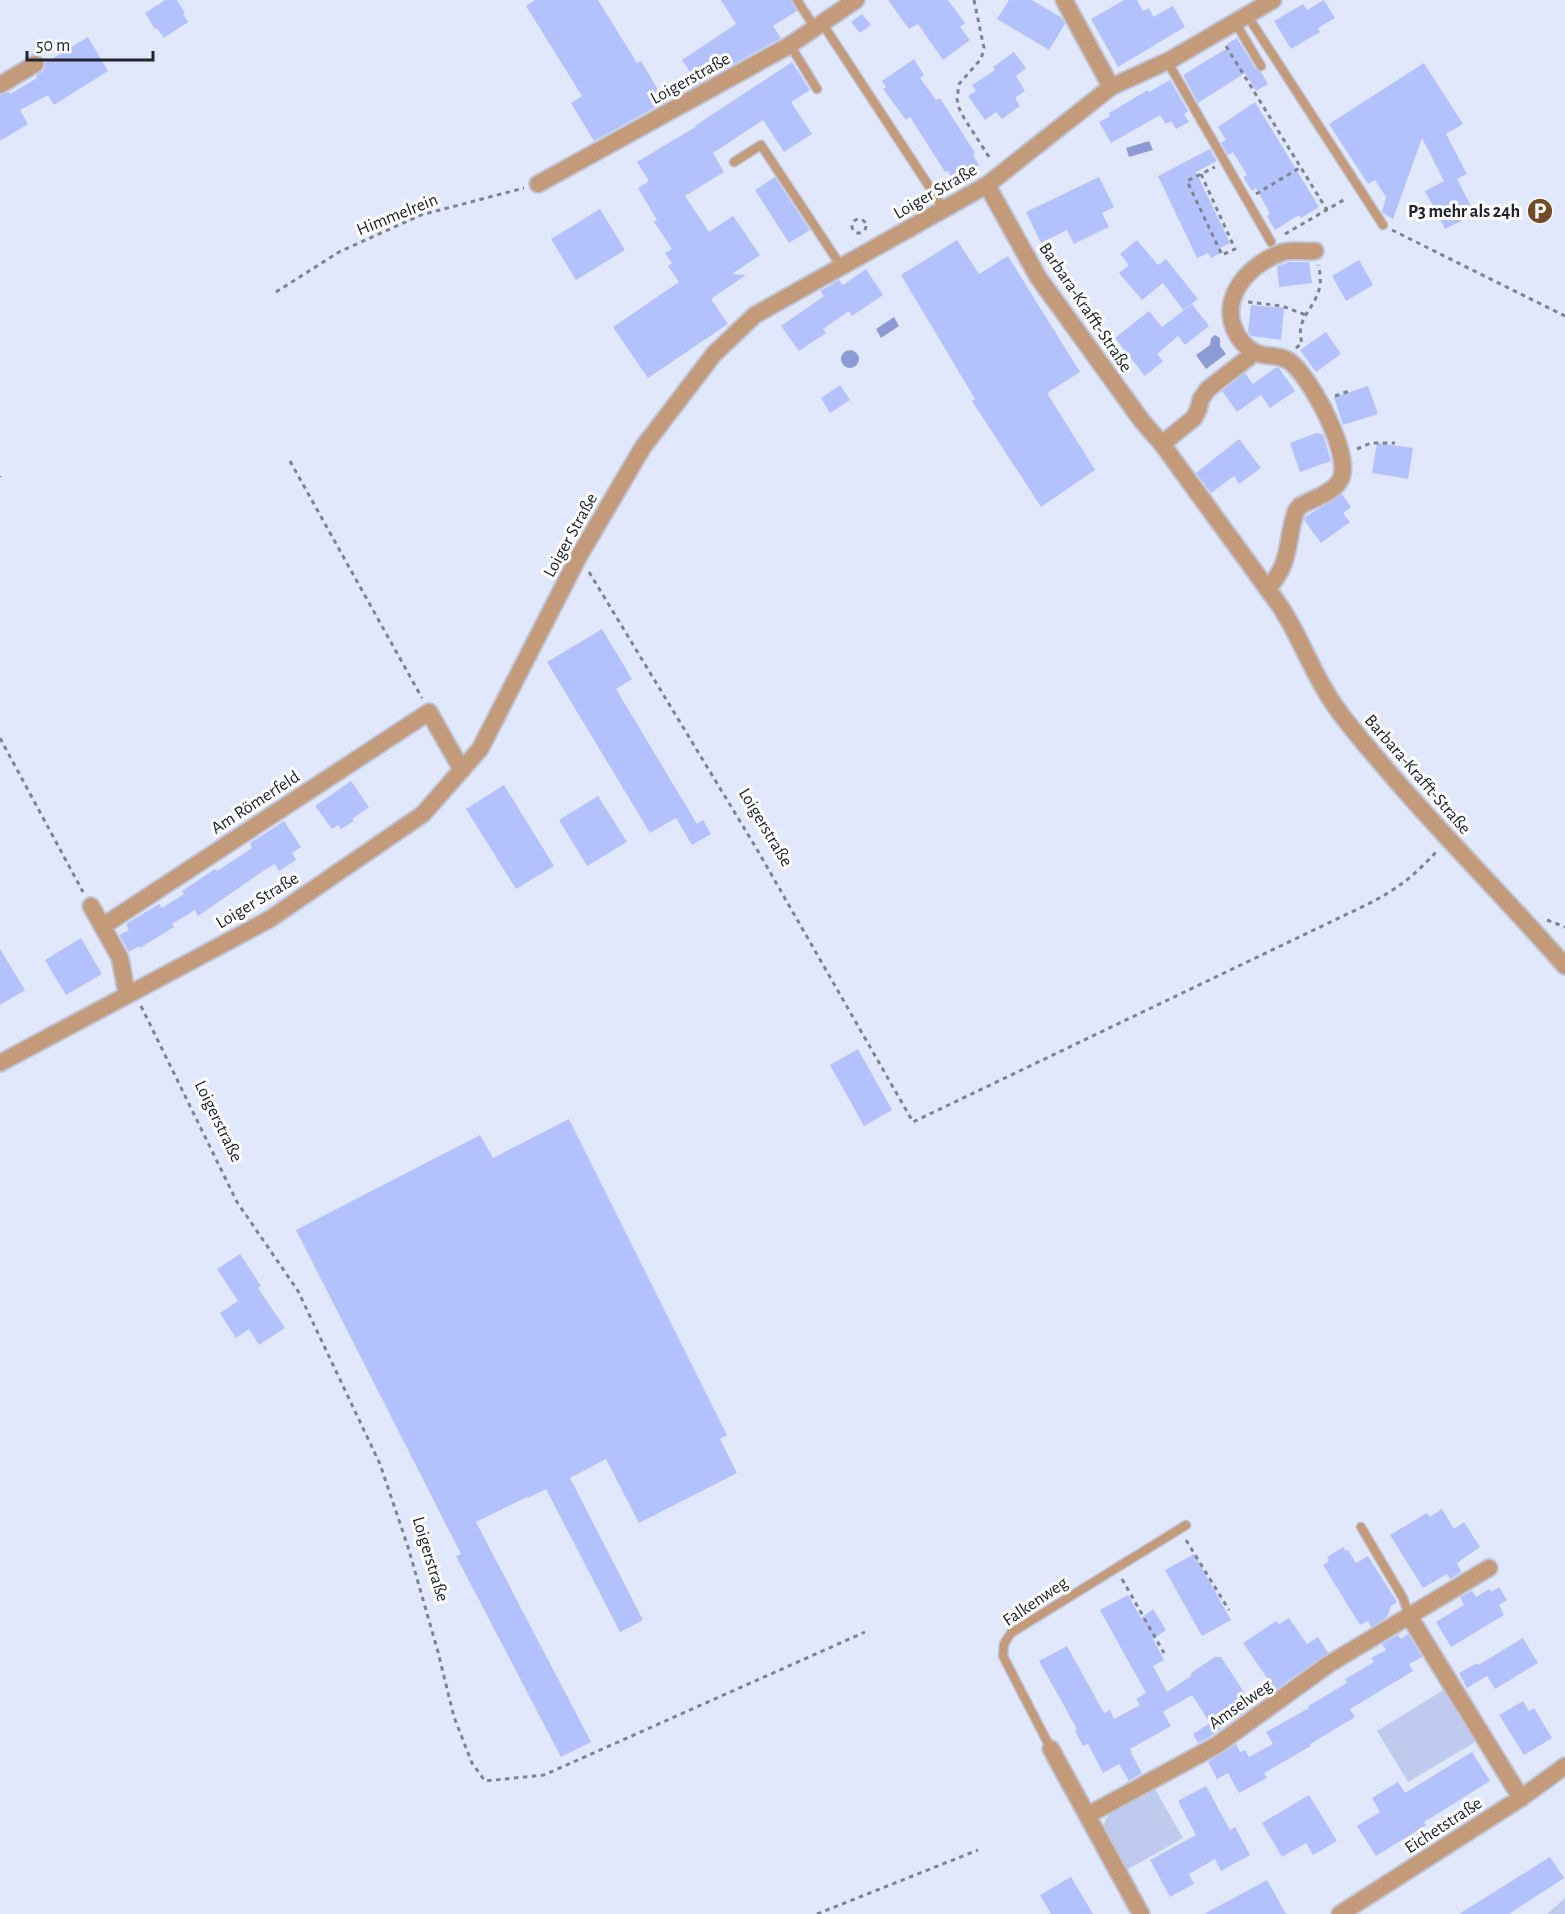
<svg xmlns="http://www.w3.org/2000/svg" width="1565" height="1914" font-family="'Alegreya Sans',sans-serif">
<rect width="100%" height="100%" fill="#e2e8fc"/>
<!-- green -->
<g fill="#c0caee">
<path d="M1445,1689L1477,1741L1408,1782L1377,1731Z"/>
<path d="M1155,1789L1183,1838L1125,1871C1118,1859 1111,1848 1106,1837C1094,1810 1137,1798 1155,1789Z"/>
<path d="M1565,1898V1914H1547Z"/>
</g>
<!-- water -->
<g fill="#8d9bd4">
<path d="M1149,141L1153,150L1129,157L1126,148Z"/>
<path d="M894,317L899,326L881,338L876,329Z"/>
<path d="M1215,335L1220,338V346L1226,354L1206,369L1196,355L1210,345L1211,338Z"/>
<circle cx="850" cy="359" r="9"/>
</g>
<!-- building -->
<g fill="#b3c2fd">
<path d="M165,0H177L185,13L183,14L188,22L164,38L157,28L155,29L145,13Z"/>
<path d="M535,0H598L637,63L641,61L665,102L594,141L571,103L582,96L526,6Z"/>
<path d="M721,0H791L797,11L773,26L781,38L698,84L682,60L736,24Z"/>
<path d="M888,0H948L965,23L960,27L970,40L943,60L918,24L909,29Z"/>
<path d="M1009,0H1032L1062,18L1065,24L1049,50L997,19Z"/>
<path d="M1124,0H1137L1143,11L1149,8L1153,17L1173,6L1185,27L1118,67L1091,19Z"/>
<path d="M1324,0L1335,18L1318,28L1320,32L1291,49L1274,21L1303,4L1307,10Z"/>
<path d="M862,14L871,25L860,33L851,22Z"/>
<path d="M88,37L108,71L54,105L48,95L20,110L28,124L0,141V95L9,92L10,94L37,78L36,76L44,70L45,63Z"/>
<path d="M1237,38L1256,69L1261,72L1268,84L1256,91L1245,73L1198,103L1183,75L1229,47L1227,44Z"/>
<path d="M1014,52L1026,68L1016,76L1025,91L1015,98L1020,106L1002,119L996,112L985,120L968,96L976,91L972,85L995,70L993,67Z"/>
<path d="M914,59L924,75L920,78L936,100L940,98L975,153L973,155L979,165L954,181L948,171L945,172L910,117L906,120L883,89L886,87L882,81Z"/>
<path d="M792,62L810,90L791,102L812,134L784,152L763,120L713,153L724,172L685,196L709,232L733,216L760,255L732,274L746,275L711,299L728,324L648,378L613,327L679,282L668,266L672,263L665,253L672,249L654,222L657,220L638,188L649,181L637,162L697,126L696,125Z"/>
<path d="M1424,63L1463,124L1446,134L1467,174L1457,179L1475,214L1445,229L1425,191L1444,181L1422,138L1393,219L1382,212L1386,197L1375,180L1368,184L1329,124Z"/>
<path d="M1170,80L1187,109L1188,111L1184,114L1189,122L1176,129L1171,121L1166,124L1160,115L1111,143L1099,122L1110,116L1109,113L1148,90L1149,92Z"/>
<path d="M1255,102L1319,207L1301,218L1299,215L1275,230L1267,216L1270,214L1256,188L1252,191L1243,177L1247,175L1233,152L1228,155L1221,143L1226,140L1218,127Z"/>
<path d="M1210,149L1217,161L1196,172L1230,243L1220,248L1223,252L1211,258L1208,253L1197,258L1158,176Z"/>
<path d="M775,177L810,230L789,243L755,190Z"/>
<path d="M1099,177L1114,207L1102,213L1109,227L1074,244L1067,230L1041,243L1026,212Z"/>
<path d="M600,209L625,250L576,280L551,239Z"/>
<path d="M957,240L979,274L1008,256L1080,372L1047,393L1095,470L1041,507L972,401L975,399L901,275Z"/>
<path d="M1137,240L1158,265L1166,259L1198,299L1183,310L1163,283L1142,300L1119,273L1129,265L1120,254Z"/>
<path d="M1359,260L1373,285L1346,301L1332,276Z"/>
<path d="M1289,262H1309L1312,283L1279,287L1277,266Z"/>
<path d="M866,269L883,295L852,316L849,311L823,329L826,333L799,351L781,326L824,296L820,291L839,280L843,285Z"/>
<path d="M1192,304L1209,326L1185,345L1178,336L1157,354L1163,361L1145,376L1115,338L1149,311L1162,327Z"/>
<path d="M1251,305L1284,308L1281,340L1251,336L1248,331Z"/>
<path d="M1326,332L1341,354L1316,372L1300,350Z"/>
<path d="M1276,367L1279,368L1295,391L1270,408L1261,395L1237,412L1222,391L1245,373L1253,384Z"/>
<path d="M840,385L850,400L830,413L821,398Z"/>
<path d="M1368,386L1378,414L1343,425L1334,397Z"/>
<path d="M1316,433L1323,434L1331,461L1300,472L1290,443Z"/>
<path d="M1239,439L1261,468L1239,484L1234,476L1211,493L1196,473Z"/>
<path d="M1377,443L1413,448L1408,479L1372,473Z"/>
<path d="M1342,494L1351,507L1343,513L1350,522L1321,543L1304,520L1305,517Z"/>
<path d="M602,629L632,679L616,689L697,824L703,820L711,834L692,845L676,818L650,833L547,662Z"/>
<path d="M351,781L369,807L352,819L354,821L341,829L338,825L332,829L315,806Z"/>
<path d="M504,785L554,866L516,889L466,809Z"/>
<path d="M598,796L627,842L587,866L559,820Z"/>
<path d="M284,821L301,847L292,853L296,860L279,871L275,864L266,869L198,916L195,910L172,924L174,927L140,948L139,946L129,952L119,935L129,930L126,924L159,904L162,908L184,894L182,891L215,869L217,871L252,848L250,843Z"/>
<path d="M81,938L102,974L66,995L45,960Z"/>
<path d="M0,949L25,990L0,1005Z"/>
<path d="M858,1049L892,1110L864,1126L830,1065Z"/>
<path d="M569,1119L727,1435L720,1439L737,1473L639,1523L606,1459L570,1478L643,1620L620,1632L546,1489L528,1498L527,1497L476,1522L591,1742L561,1757L456,1556L461,1554L296,1230L480,1135L493,1158Z"/>
<path d="M240,1254L261,1286L258,1288L285,1328L259,1345L249,1329L236,1338L220,1313L238,1301L217,1269Z"/>
<path d="M1442,1509L1454,1529L1464,1522L1480,1547L1457,1563L1461,1572L1450,1579L1447,1574L1423,1588L1390,1535L1427,1513L1430,1517Z"/>
<path d="M1343,1547L1346,1551L1348,1550L1356,1563L1368,1556L1397,1602L1391,1606L1387,1617L1371,1627L1368,1621L1360,1625L1323,1565L1329,1561L1327,1557Z"/>
<path d="M1194,1554L1231,1620L1202,1636L1165,1570Z"/>
<path d="M1499,1587L1507,1600L1499,1605L1504,1615L1451,1647L1436,1622L1464,1605L1460,1597L1472,1591L1476,1597L1489,1589L1491,1592Z"/>
<path d="M1128,1595L1141,1618L1153,1609L1166,1630L1153,1639L1164,1660L1153,1666L1167,1692L1191,1676V1673L1215,1657H1221L1253,1706L1211,1736L1198,1743L1193,1734L1210,1723L1192,1695L1163,1712L1171,1726L1130,1749L1132,1752L1131,1753L1142,1773L1129,1781L1119,1764L1103,1773L1088,1744L1083,1746L1075,1731L1077,1729L1039,1661L1067,1646L1104,1713L1110,1710L1114,1719L1140,1705L1136,1699L1146,1693L1100,1610Z"/>
<path d="M1289,1618L1307,1644L1318,1637L1328,1653L1275,1690L1243,1643L1276,1621L1279,1624Z"/>
<path d="M1408,1634L1422,1657L1409,1664L1413,1671L1350,1709L1355,1717L1310,1744L1311,1746L1264,1773L1267,1778L1239,1793L1228,1773L1217,1779L1208,1762L1236,1744L1240,1752L1245,1750L1249,1757L1273,1744L1266,1732L1309,1708L1308,1706L1347,1683L1345,1679L1374,1662L1371,1658L1386,1650L1382,1644L1398,1635L1401,1639Z"/>
<path d="M1523,1638L1538,1663L1495,1689L1487,1676L1467,1688L1459,1673L1477,1663L1478,1665Z"/>
<path d="M1523,1701L1529,1711L1534,1708L1552,1738L1524,1755L1499,1715Z"/>
<path d="M1472,1752L1490,1781L1424,1822L1426,1825L1376,1856L1357,1826L1380,1812L1372,1798L1398,1782L1405,1793Z"/>
<path d="M1206,1786L1230,1830L1235,1827L1250,1855L1221,1871L1215,1859L1189,1874L1194,1884L1170,1897L1150,1860L1196,1835L1178,1801Z"/>
<path d="M1309,1795L1337,1841L1313,1855L1306,1843L1282,1857L1262,1823Z"/>
<path d="M1550,1857L1564,1878L1509,1914H1459Z"/>
<path d="M1071,1877L1093,1914H1051L1040,1895Z"/>
<path d="M1267,1880L1286,1914H1204Z"/>
</g>
<g fill="none" stroke-linecap="round" stroke-linejoin="round">
<!-- lane casing -->
<g stroke="#bfc5d7" stroke-width="11">
<g id="lane">
<path d="M797,0L815,28"/>
<path d="M1247,15L1383,225"/>
<path d="M1235,22L1261,66"/>
<path d="M822,23L944,209"/>
<path d="M790,45L817,89"/>
<path d="M1167,61L1271,242"/>
<path d="M734,162L761,145L841,266"/>
<path d="M1361,1527L1403,1598L1409,1616"/>
<path d="M1051,1749L1003,1656L1004,1644L1011,1633L1186,1525"/>
</g>
</g>
<!-- street casing -->
<g stroke="#bfc5d7" stroke-width="20">
<g id="street">
<path d="M1064,0L1111,87"/>
<path d="M0,85L35,64"/>
<path d="M538,184L790,45L856,0"/>
<path d="M987,185L1038,277L1142,421L1162,444L1280,606C1301,638 1313,675 1335,706C1354,733 1377,758 1399,784C1453,846 1511,904 1565,966"/>
<path d="M1162,444L1194,418L1198,410L1201,399L1208,389L1248,358L1253,352"/>
<path d="M1268,589C1293,559 1285,543 1296,511L1300,506C1312,499 1331,494 1339,482C1356,460 1309,374 1289,361C1274,351 1260,362 1243,343C1212,306 1245,265 1283,252C1294,249 1304,252 1315,251"/>
<path d="M91,906L120,958L127,995"/>
<path d="M103,926L429,712L462,770"/>
<path d="M0,1063L270,919L423,814L480,749L579,556L643,447L714,354L755,315L987,185L1111,87L1172,59L1273,0"/>
<path d="M1409,1616L1489,1568"/>
<path d="M1051,1749L1141,1914"/>
<path d="M1088,1815L1217,1745L1329,1664L1409,1616L1521,1798"/>
<path d="M1340,1914L1521,1798L1565,1766"/>
</g>
</g>
<!-- path -->
<g stroke="#7f8391" stroke-width="3" stroke-dasharray="4.5 4.5" stroke-linecap="butt">
<path d="M974,0L984,48L981,59L959,84L957,99L959,108L964,118L991,160"/>
<path d="M1226,46L1327,210"/>
<path d="M1201,174L1235,249L1222,255L1187,181L1215,167"/>
<path d="M1256,194L1301,167"/>
<circle cx="859" cy="226" r="7"/>
<path d="M1392,230L1565,316"/>
<path d="M1285,234L1347,198"/>
<path d="M276,292L339,252L421,215L524,188"/>
<path d="M1248,302L1282,306L1306,315"/>
<path d="M1296,348L1302,343C1292,312 1330,304 1318,265"/>
<path d="M1335,396L1352,390"/>
<path d="M1357,449L1371,443H1395"/>
<path d="M290,461L422,698"/>
<path d="M0,477V476"/>
<path d="M589,572L755,846L913,1122L1366,905C1398,889 1414,876 1438,850"/>
<path d="M0,738L83,892"/>
<path d="M1547,920L1565,927"/>
<path d="M141,1006L237,1202L298,1291L380,1464L408,1547L438,1652L454,1717L472,1763L485,1781L544,1775L865,1632"/>
<path d="M1186,1540L1229,1610"/>
<path d="M1122,1579L1164,1653"/>
<path d="M817,1914L978,1850"/>
</g>
<!-- lane -->
<use href="#lane" stroke="#c39b7b" stroke-width="8"/>
<!-- street -->
<use href="#street" stroke="#c39b7b" stroke-width="16"/>
</g>
<!-- icons -->
<defs>
<g id="parking-disc" transform="scale(1.35)"><circle r="9.5" fill="#724b29" stroke="#fff"/><path d="M-3.5-5.5H1a3.5 3.5 0 0 1 0 7H-1V5.5H-3.5ZM-1-3.4V-.6H.8a1.4 1.4 0 0 0 0-2.8Z" fill="#fff"/></g>
</defs>
<g fill-rule="evenodd">
<use href="#parking-disc" x="1540" y="211"/>
</g>
<g text-anchor="middle" stroke-width="6" stroke-linejoin="round" paint-order="stroke">
<!-- street labels -->
<g font-size="18" fill="#22242c" stroke="#fff">
<text transform="translate(690 78) rotate(-29)" y="6">Loigerstraße</text>
<text transform="translate(935 191) rotate(-30)" y="6">Loiger Straße</text>
<text transform="translate(397 214) rotate(-22)" y="6">Himmelrein</text>
<text transform="translate(1086 307) rotate(56)" y="6">Barbara-Krafft-Straße</text>
<text transform="translate(570 535) rotate(-61)" y="6">Loiger Straße</text>
<text transform="translate(1418 774) rotate(49)" y="6">Barbara-Krafft-Straße</text>
<text transform="translate(255 802) rotate(-33)" y="6">Am Römerfeld</text>
<text transform="translate(766 827) rotate(59)" y="6">Loigerstraße</text>
<text transform="translate(257 900) rotate(-31)" y="6">Loiger Straße</text>
<text transform="translate(219 1121) rotate(64)" y="6">Loigerstraße</text>
<text transform="translate(431 1559) rotate(73)" y="6">Loigerstraße</text>
<text transform="translate(1035 1601) rotate(-34)" y="6">Falkenweg</text>
<text transform="translate(1240 1704) rotate(-35)" y="6">Amselweg</text>
<text transform="translate(1443 1825) rotate(-33)" y="6">Eichetstraße</text>
</g>
<!-- poi labels -->
<g font-size="18" font-weight="bold" fill="#22242c" stroke="#fff" text-anchor="end">
<text x="1520" y="217">P3 mehr als 24h</text>
</g>
</g>
<!-- scale -->
<path d="M27 51v9h126v-9" fill="none" stroke="#22242c" stroke-width="3"/>
<text x="36" y="51" font-size="18" fill="#22242c" stroke="#ffffff" stroke-width="4.5" paint-order="stroke">50 m</text>
</svg>
